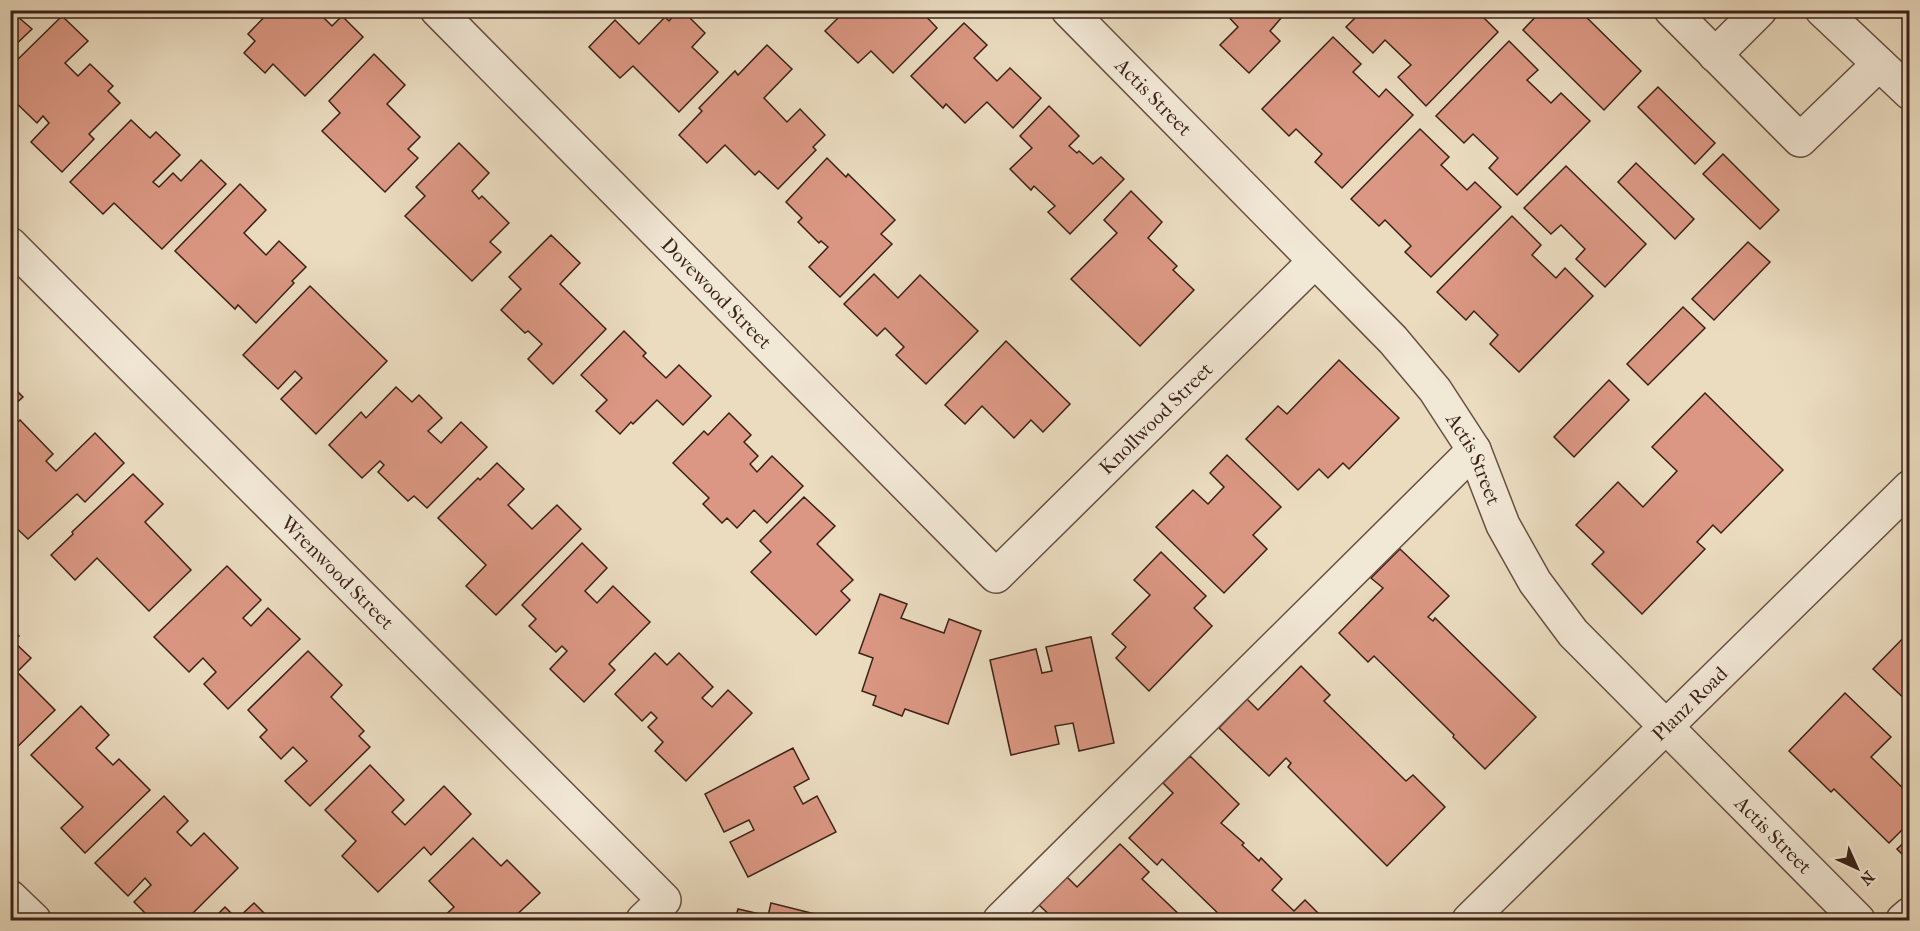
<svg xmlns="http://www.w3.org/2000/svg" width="1920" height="931" font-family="'IM FELL French Canon',serif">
<rect width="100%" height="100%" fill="#ebdcc0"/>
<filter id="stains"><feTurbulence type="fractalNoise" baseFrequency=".00333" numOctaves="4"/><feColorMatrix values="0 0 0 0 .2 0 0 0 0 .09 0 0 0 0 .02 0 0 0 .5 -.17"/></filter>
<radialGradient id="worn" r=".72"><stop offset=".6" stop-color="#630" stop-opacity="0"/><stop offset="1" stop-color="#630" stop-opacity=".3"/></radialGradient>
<!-- building -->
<g fill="#db9783" stroke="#3b2218" stroke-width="1.5">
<path d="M10,10L32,29L10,50Z"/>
<path d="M268,10H316L332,26L342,16L363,37L305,96L273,64L265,73L244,53L255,41L248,34L269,12Z"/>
<path d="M679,10H682L705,33L692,47L718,72L679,112L633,66L620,78L589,47L615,20L639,44L665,17L669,21Z"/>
<path d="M833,10H920L937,28L893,73L871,51L858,63L825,31L839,17Z"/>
<path d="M1222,10H1288L1270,31L1280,41L1249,73L1220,45L1238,27Z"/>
<path d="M1363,10H1476L1498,32L1426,106L1398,77L1411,65L1385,40L1373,53L1346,27Z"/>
<path d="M1542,10H1579L1641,71L1604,110L1523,30Z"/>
<path d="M62,16L88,41L65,63L78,76L90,64L113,86L108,91L120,103L89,134L94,139L62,172L31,142L49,123L43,116L37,123L10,97V94L15,89L10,84V67Z"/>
<path d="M964,23L987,45L974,58L997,81L1010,68L1041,98L1013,128L987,102L965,123L946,104L943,108L911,76Z"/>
<path d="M1333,37L1361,64L1353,72L1379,97L1386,89L1413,115L1342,188L1315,162L1322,154L1296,129L1289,136L1262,109Z"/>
<path d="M1509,41L1538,70L1527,80L1551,103L1561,93L1590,121L1517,195L1489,168L1498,158L1473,134L1464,143L1436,116Z"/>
<path d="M767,45L792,69L764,98L787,122L800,109L825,135L813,147L816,150L778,189L759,171L755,175L725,145L707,163L679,135L702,111L699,108L735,71L738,75Z"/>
<path d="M374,54L405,85L387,104L420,137L408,149L418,158L385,192L322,131L340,113L329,101Z"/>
<path d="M1658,87L1715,143L1695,164L1638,107Z"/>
<path d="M1049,106L1079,136L1069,146L1077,153L1079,151L1093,164L1101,157L1124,179L1070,234L1048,212L1055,206L1034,186L1031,190L1010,169L1032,148L1020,136Z"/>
<path d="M131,120L150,138L156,132L180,155L153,182L159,187L173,173L181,181L201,160L226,184L162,249L114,203L103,214L70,182Z"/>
<path d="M1420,129L1449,157L1441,165L1467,190L1475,182L1501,207L1431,277L1405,252L1411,246L1385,220L1379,226L1351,199Z"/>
<path d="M459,143L489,173L472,191L479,199L482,196L509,223L490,242L501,252L472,281L405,216L425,196L416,187Z"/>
<path d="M1723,154L1779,210L1760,229L1703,174Z"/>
<path d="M827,158L846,177L848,174L895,220L881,234L892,244L840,297L809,267L828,247L821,241L819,243L798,222L802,218L786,202Z"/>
<path d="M1636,163L1694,219L1675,239L1618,182Z"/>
<path d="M1566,166L1646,244L1605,287L1576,259L1585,249L1561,225L1551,234L1524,208Z"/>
<path d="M240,184L266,210L244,233L266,255L279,241L306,267L292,281L294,283L256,323L238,305L235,309L175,251Z"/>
<path d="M1131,191L1162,222L1148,238L1177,266L1173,270L1194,290L1140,346L1071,279L1117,233L1104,220Z"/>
<path d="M1512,216L1541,245L1532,255L1556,278L1565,268L1593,296L1519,372L1490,344L1498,335L1474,311L1466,320L1437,292Z"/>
<path d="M551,235L580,263L560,284L606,329L553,384L528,359L542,344L528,331L525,333L501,310L521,289L509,277Z"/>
<path d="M1748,242L1770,262L1714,320L1692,299Z"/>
<path d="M874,274L898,298L920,275L978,331L926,384L896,355L904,347L885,328L877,336L844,304Z"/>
<path d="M310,286L387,361L316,434L281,399L302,378L295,371L278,389L243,355Z"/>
<path d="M1683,307L1705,328L1648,385L1627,364Z"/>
<path d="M624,331L646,353L643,356L666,378L679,365L711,396L683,425L657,400L633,424L631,422L620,434L596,411L607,400L581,375Z"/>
<path d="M1006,341L1070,404L1043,432L1031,420L1014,438L982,406L965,424L945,405Z"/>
<path d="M1339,360L1399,418L1349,469L1343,463L1328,478L1319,469L1298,490L1246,439L1278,406L1287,414Z"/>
<path d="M1609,380L1629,400L1574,457L1554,437Z"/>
<path d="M10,384L23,397L10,409Z"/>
<path d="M396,387L412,402L419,395L442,418L428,431L441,443L461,422L487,447L427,508L414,496L408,501L378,472L384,465L380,461L362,478L329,445L361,412L366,418Z"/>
<path d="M1705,393L1783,470L1721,533L1713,525L1697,542L1705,549L1642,614L1592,564L1604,552L1576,525L1618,482L1643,507L1677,471L1652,447Z"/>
<path d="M729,413L751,435L744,442L758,456L750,464L757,472L772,456L803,486L767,523L754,510L737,528L727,518L722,523L703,504L709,498L673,463L704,431L708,435Z"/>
<path d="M20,420L53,454L46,461L56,471L95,433L124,463L85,502L77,494L28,539L10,522V429Z"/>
<path d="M1227,455L1281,507L1253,535L1267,549L1224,593L1156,527L1193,490L1208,504L1224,487L1210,473Z"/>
<path d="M497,463L524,489L508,505L532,529L557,505L581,529L496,615L466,586L486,565L438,518L478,478L480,480Z"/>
<path d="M133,474L163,504L145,522L191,570L149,611L97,558L75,580L51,555L73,534L72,532Z"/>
<path d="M804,497L835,526L817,544L853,580L841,591L850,600L816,635L751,572L771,552L760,541Z"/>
<path d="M582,543L607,568L585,591L597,603L613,586L650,622L609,664L615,670L584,702L550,669L567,651L562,646L556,652L529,626L536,619L522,605Z"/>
<path d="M1400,549L1449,596L1428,617L1433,621L1435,618L1536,717L1485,769L1453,737L1454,735L1374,656L1368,662L1339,633L1383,588L1371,578Z"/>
<path d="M1161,552L1206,596L1194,608L1212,626L1149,691L1116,658L1126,647L1112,634L1150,595L1134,580Z"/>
<path d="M227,566L261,600L243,618L251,626L268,608L300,639L228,709L204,684L216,672L203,658L189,672L154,637Z"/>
<path d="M880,594L907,604L901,618L944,633L949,619L981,631L948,724L905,709L902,716L873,705L876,696L862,691L873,658L859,653Z"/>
<path d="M10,627L19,636L13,641L31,658L17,672L55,710L10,754Z"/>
<path d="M1910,631V704L1873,669Z"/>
<path d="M1091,637L1114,743L1079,751L1073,723L1055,726L1059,744L1011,755L990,660L1036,649L1042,673L1052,671L1046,647Z"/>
<path d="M308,651L342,685L331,697L364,731L359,736L370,747L310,806L285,781L307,761L293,747L281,759L260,737L267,730L248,710Z"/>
<path d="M655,653L667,665L679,653L713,687L702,698L712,707L728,690L752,713L686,781L655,751L663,742L648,727L657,718L651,712L642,721L615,694Z"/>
<path d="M1301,666L1330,695L1324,701L1406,781L1413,775L1445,807L1387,866L1288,767L1291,763L1286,758L1269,776L1219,728L1247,699L1258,710Z"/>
<path d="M1845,693L1891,737L1871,757L1910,795V822L1889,843L1834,789L1831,792L1789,751Z"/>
<path d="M81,706L109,735L96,748L113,765L119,759L150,790L85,853L61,828L83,807L31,755Z"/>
<path d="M793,748L809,779L794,787L803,804L817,796L836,832L748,877L730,842L754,830L749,820L724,832L705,794Z"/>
<path d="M1190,756L1239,804L1221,823L1244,843L1242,845L1259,861L1261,858L1282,879L1272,890L1294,911L1305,900L1325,920H1225L1162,859L1157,865L1129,838L1173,793L1163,783Z"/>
<path d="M370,765L404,800L392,812L405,825L444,786L471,814L431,855L424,847L378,892L342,856L356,841L325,810Z"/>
<path d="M164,796L188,821L177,832L191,846L204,833L238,868L186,920H152L134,902L151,885L145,878L128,896L95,863Z"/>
<path d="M1910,837V862L1897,849Z"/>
<path d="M473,838L501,866L507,860L540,893L511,920H440L454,907L429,881Z"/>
<path d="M1120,844L1149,872L1142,879L1185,920H1055L1039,905L1067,877L1077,887Z"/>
<path d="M254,903L271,920H212L225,907L237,919Z"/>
<path d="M771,903L839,920H735L738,909L768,916Z"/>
</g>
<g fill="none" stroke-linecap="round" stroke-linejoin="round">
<!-- minor casing -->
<g stroke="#675042" stroke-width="36">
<g id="minor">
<path id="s1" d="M437,10L996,576L1315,261"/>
<path id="s2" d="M1068,10L1393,340L1435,390L1474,450L1503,525L1535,582L1573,633L1858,920"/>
<path d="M1671,10L1800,140L1879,64"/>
<path d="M1822,10L1910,93"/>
<path d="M1715,55L1760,10"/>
<path id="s3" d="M10,244L664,900L643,920"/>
<path d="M10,897L34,920"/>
<path d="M1000,920L1474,450"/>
<path id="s4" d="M1469,920L1910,487"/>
<path d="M1903,920L1910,914"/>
</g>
</g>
<!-- minor -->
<use href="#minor" stroke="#f2e8d6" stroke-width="33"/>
</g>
<g text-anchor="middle" stroke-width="4.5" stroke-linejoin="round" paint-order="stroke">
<!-- street labels -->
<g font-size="20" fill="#3b2218" stroke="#f2e8d6">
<text dy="7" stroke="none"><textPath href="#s2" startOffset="122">Actis Street</textPath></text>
<text dy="7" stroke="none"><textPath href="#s1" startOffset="398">Dovewood Street</textPath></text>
<text dy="7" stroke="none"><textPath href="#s1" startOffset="1020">Knollwood Street</textPath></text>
<text dy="7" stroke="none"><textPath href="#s2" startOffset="608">Actis Street</textPath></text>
<text dy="7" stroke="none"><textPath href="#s3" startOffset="464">Wrenwood Street</textPath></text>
<text dy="7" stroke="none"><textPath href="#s4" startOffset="309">Planz Road</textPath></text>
<text dy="7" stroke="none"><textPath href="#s2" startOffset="1094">Actis Street</textPath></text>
</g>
</g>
<!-- margin -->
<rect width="1920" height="931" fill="none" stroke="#ebdcc0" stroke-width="36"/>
<rect x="12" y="12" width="1896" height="907" fill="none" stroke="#3b2218" stroke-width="3"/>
<rect x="18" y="18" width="1884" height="895" fill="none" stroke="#3b2218" stroke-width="1.5"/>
<!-- north arrow -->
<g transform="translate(1857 868) rotate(135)" stroke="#f2e8d6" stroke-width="4.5" paint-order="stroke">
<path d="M0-4.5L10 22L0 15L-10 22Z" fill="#3b2218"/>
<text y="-9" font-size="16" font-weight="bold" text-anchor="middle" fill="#3b2218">N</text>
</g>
<rect width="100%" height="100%" filter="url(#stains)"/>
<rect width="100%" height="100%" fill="url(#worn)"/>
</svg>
